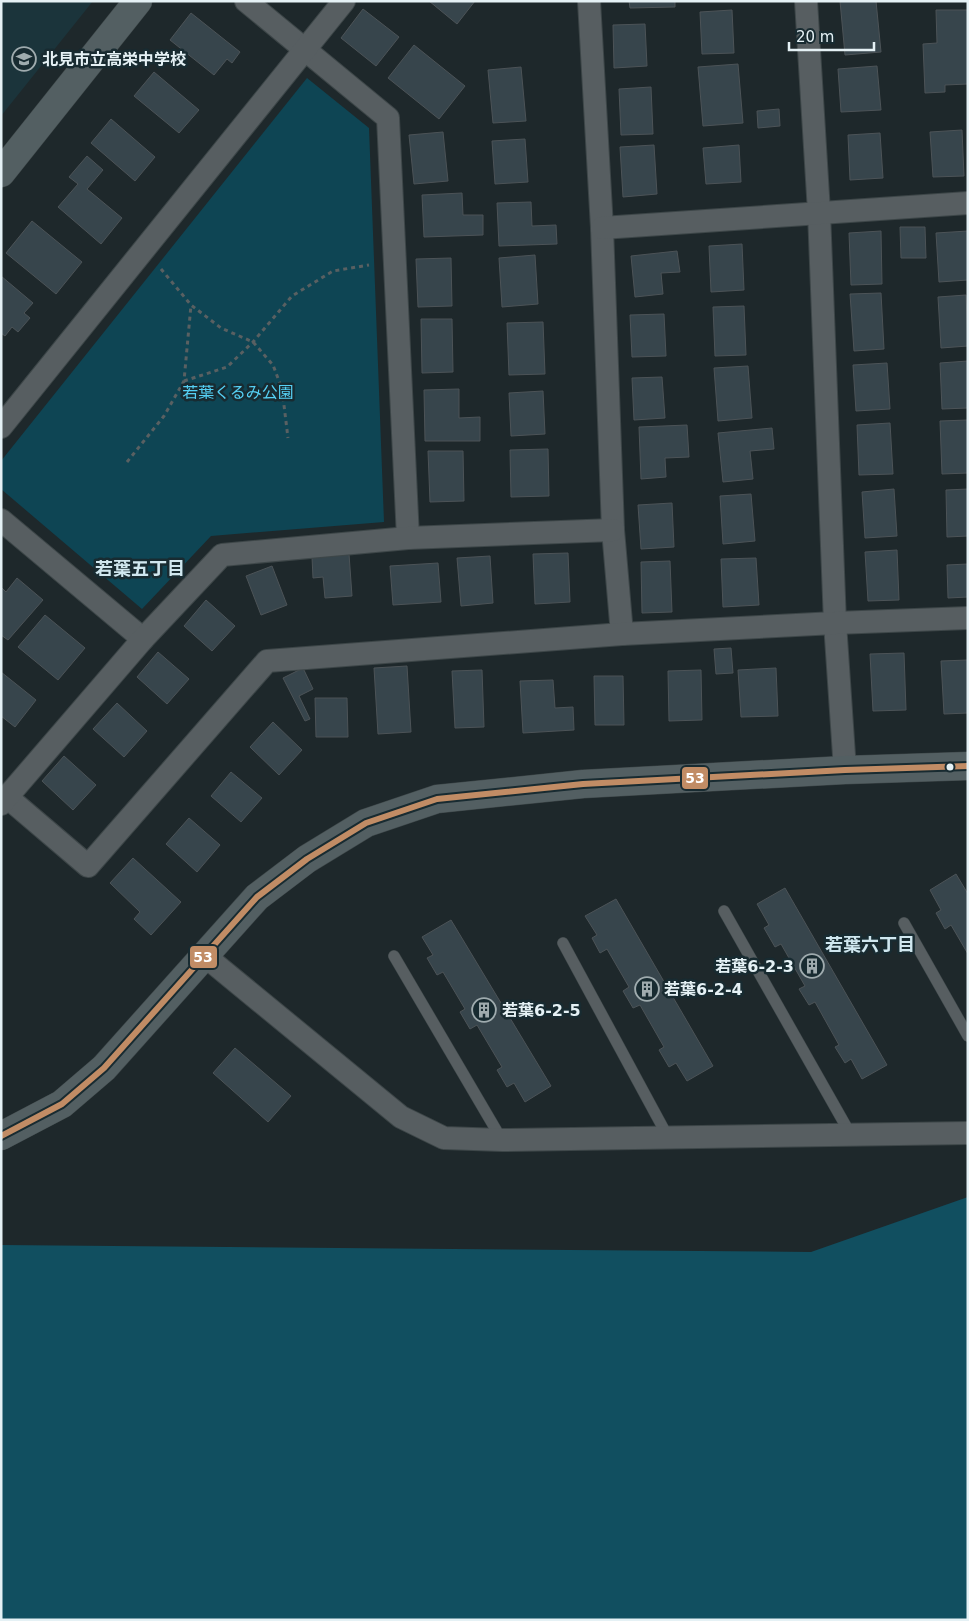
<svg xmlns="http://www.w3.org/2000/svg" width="969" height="1621" font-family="'DejaVu Sans','Noto Sans JP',sans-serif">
<rect width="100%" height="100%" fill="#1e282b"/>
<!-- built -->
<path fill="#1b343b" d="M1,1H93L1,116Z"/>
<!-- green -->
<path fill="#0e4554" d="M307,78L369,128L384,522L211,536L142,609L1,489V461Z"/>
<!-- forest -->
<path fill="#114f60" d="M968,1197V1620H1V1245L811,1252Z"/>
<!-- building -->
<g fill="#37454c" stroke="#4c5357">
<path d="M429,1H475L457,24Z"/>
<path d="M629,1H675V7L630,8Z"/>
<path d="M840,1H876L881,52L845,55Z"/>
<path d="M363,9L399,37L376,66L341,38Z"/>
<path d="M732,10L734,53L702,54L700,12Z"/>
<path d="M936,10H968V84L945,85V92L925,93L923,44L937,43Z"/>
<path d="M191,13L240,52L232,63L227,59L214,75L170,40Z"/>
<path d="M645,24L647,66L614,68L613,25Z"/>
<path d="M414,45L465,86L439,119L388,78Z"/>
<path d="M738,64L743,123L703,126L698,67Z"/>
<path d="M877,66L881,110L841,112L838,69Z"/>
<path d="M521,67L526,121L493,123L488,70Z"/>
<path d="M154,72L199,110L179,133L134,96Z"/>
<path d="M651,87L653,134L621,135L619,89Z"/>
<path d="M779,109L780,126L758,128L757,111Z"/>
<path d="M111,119L155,157L135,181L91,143Z"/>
<path d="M962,130L964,176L933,177L930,132Z"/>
<path d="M443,132L448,181L414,184L409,135Z"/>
<path d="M880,133L883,178L850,180L848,135Z"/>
<path d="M525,139L528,182L495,184L492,141Z"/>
<path d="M654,145L657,194L623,197L620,147Z"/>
<path d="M739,145L741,182L706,184L703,148Z"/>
<path d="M87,156L103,170L87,189L122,218L101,244L58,207L78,184L69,177Z"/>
<path d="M462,193L463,215H483V235L424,237L422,195Z"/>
<path d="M531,202L532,226L556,225L557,244L499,246L497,203Z"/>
<path d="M32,221L82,262L56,294L6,253Z"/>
<path d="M900,227H925L926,258H901Z"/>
<path d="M881,231L882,284L851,285L849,233Z"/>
<path d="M968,231V280L939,282L936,233Z"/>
<path d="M742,244L744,290L711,292L709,246Z"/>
<path d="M677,251L680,272L661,273L663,294L635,297L631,256Z"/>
<path d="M535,255L538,304L502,307L499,258Z"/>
<path d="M451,258L452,306L418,307L416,259Z"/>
<path d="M1,276L33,303L24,313L30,318L18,332L12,327L5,336L1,333Z"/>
<path d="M881,293L884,349L854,351L850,294Z"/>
<path d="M966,295L968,346L941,348L938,297Z"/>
<path d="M744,306L746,355L715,356L713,307Z"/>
<path d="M664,314L666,356L632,357L630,315Z"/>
<path d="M421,319H452L453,372L422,373Z"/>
<path d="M543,322L545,374L509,375L507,323Z"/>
<path d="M968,361V408L942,409L940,363Z"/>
<path d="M887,363L890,409L856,411L853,365Z"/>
<path d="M748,366L752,418L718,421L714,368Z"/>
<path d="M662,377L665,418L634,420L632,378Z"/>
<path d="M459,389V418L480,417V441H425L424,390Z"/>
<path d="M543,391L545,434L511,436L509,393Z"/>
<path d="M968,420V473L942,474L940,421Z"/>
<path d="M890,423L893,474L859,475L857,425Z"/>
<path d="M687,425L689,457L665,458L666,477L641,479L639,427Z"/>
<path d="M772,428L774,449L750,451L753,479L723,482L718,433Z"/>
<path d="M548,449L549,496L511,497L510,450Z"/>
<path d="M428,451H463L464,501L430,502Z"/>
<path d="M894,489L897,536L865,538L862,492Z"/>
<path d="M968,489V536L947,537L946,490Z"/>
<path d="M751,494L755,541L723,544L720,496Z"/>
<path d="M672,503L674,547L641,549L638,505Z"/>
<path d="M897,550L899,600L868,601L865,552Z"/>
<path d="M568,553L570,602L535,604L533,554Z"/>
<path d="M349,554L352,596L325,598L323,577L313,578L312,557Z"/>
<path d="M490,556L493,603L461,606L457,558Z"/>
<path d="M756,558L759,605L723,607L721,559Z"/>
<path d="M670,561L672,612L642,613L641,562Z"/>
<path d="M438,563L441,602L393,605L390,566Z"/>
<path d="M968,564V597L948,598L947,565Z"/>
<path d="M272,566L287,605L261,615L246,576Z"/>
<path d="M17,578L43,600L8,640L1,635V587L6,592Z"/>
<path d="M206,600L235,626L212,651L184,626Z"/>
<path d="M45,615L85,648L58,680L18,647Z"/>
<path d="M731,648L733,673L716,674L714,649Z"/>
<path d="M158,652L189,679L167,704L137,677Z"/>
<path d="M904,653L906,710L873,711L870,654Z"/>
<path d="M968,660V713L944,714L941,661Z"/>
<path d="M407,666L411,732L378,734L374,668Z"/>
<path d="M303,668L313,689L299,696L310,719L305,721L283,678Z"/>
<path d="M776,668L778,716L741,717L738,670Z"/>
<path d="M482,670L484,727L455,728L452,671Z"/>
<path d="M701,670L702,720L669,721L668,671Z"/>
<path d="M1,672L36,700L15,727L1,716Z"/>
<path d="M594,676H623L624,725H595Z"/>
<path d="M553,680L555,708L573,707L574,730L523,733L520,681Z"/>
<path d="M315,698H347L348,737H316Z"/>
<path d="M117,703L147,731L124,757L93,729Z"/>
<path d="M273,722L302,750L279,775L250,747Z"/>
<path d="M64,756L96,785L73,810L42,781Z"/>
<path d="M231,772L262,798L241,822L211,796Z"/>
<path d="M189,818L220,845L197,872L166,844Z"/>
<path d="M133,858L181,902L151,935L134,919L140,912L110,883Z"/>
<path d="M956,874L968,894V954L951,925L945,929L936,913L941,910L930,890Z"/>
<path d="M785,888L887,1065L862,1079L851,1059L845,1063L835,1047L839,1045L815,1002L809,1005L799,989L805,986L781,944L775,947L764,928L769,925L757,904Z"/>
<path d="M616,899L713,1066L687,1081L676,1063L669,1067L659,1050L664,1047L640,1005L633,1008L623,991L629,987L607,949L600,953L592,938L597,935L585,916Z"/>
<path d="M451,920L551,1086L525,1102L514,1083L507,1087L497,1070L502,1067L477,1025L470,1029L460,1012L465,1009L443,972L437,975L427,958L433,955L422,937Z"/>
<path d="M235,1048L291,1096L268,1122L213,1073Z"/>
</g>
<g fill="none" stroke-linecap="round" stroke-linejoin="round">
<!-- lane casing -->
<g stroke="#3d4648" stroke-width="12">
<g id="lane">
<path d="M724,911L851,1135"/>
<path d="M904,923L968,1036"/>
<path d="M563,943L668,1137"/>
<path d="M394,956L502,1140"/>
</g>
</g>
<!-- street casing -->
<g stroke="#3d4648" stroke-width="24">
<g id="street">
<path d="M246,1L388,118L408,538"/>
<path d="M589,1L602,228L613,530L622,634"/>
<path d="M806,1L819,212L835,623L845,770"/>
<path d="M602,228L968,203"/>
<path d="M1,427L344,1"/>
<path d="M1,520L143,639"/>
<path d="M7,797L88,866L267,661L622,634L835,623L968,618"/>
<path d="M1,804L143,639L222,555L408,538L613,530"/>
<path d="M205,956L401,1117L444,1138L502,1140L968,1133"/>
</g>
</g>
<!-- secondary casing -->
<g stroke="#3d4648" stroke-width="29">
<g id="secondary">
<path d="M1,173L138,1"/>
<path d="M1,1136L62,1104L104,1068L257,897L307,859L366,823L437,799L583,784L845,770L968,766"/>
</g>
</g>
<!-- path -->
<g stroke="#596062" stroke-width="3" stroke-dasharray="4 4" stroke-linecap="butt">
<path d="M161,269L191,305L221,328L253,342L273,365L282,389L288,438"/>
<path d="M184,381L227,367L253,342L292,296L333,271L369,265"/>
<path d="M127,462L164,416L184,381L191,305"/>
</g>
<!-- lane -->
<use href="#lane" stroke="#575e61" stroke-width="11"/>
<!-- street -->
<use href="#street" stroke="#575e61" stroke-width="22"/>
<!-- secondary -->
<use href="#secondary" stroke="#535f62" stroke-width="28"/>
<!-- bus-1 casing -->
<g stroke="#182b31" stroke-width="10">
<path id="bus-1" d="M1,1136L62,1104L104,1068L257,897L307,859L366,823L437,799L583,784L845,770L968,766"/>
</g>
<!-- bus-1 -->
<use href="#bus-1" stroke="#c18c65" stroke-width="6"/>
</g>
<!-- icons -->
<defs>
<g id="school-ring" transform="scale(1.25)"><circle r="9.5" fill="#182b31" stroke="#9fabae" stroke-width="1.5"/><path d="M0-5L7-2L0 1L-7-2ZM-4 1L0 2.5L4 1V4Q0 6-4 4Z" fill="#9fabae"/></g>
<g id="building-ring" transform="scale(1.25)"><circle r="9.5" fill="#182b31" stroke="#9fabae" stroke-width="1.5"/><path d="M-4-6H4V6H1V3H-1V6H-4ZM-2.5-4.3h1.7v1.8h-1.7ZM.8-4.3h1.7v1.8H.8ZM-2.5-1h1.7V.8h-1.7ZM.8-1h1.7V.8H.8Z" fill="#9fabae"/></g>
</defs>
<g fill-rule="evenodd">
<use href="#school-ring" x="24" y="59"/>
<use href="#building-ring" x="812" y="966"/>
<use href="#building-ring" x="647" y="989"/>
<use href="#building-ring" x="484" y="1010"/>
</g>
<!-- markers -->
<circle fill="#e5f1f5" stroke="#182b31" stroke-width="2" cx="950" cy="767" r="4.5"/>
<g text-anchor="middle" stroke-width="5" stroke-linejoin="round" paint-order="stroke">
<!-- poi labels -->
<g font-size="16" font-weight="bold" fill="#e5f1f5" stroke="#182b31" text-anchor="start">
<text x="42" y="65">北見市立高栄中学校</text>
<text x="794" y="972" text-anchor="end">若葉6-2-3</text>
<text x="664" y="995">若葉6-2-4</text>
<text x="502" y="1016">若葉6-2-5</text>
</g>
<!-- park labels -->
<g font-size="16" fill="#55d0f4" stroke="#182b31">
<text x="238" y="398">若葉くるみ公園</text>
</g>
<!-- neighbourhood labels -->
<g font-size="18" font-weight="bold" fill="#d0e7ef" stroke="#182b31">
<text x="140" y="575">若葉五丁目</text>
<text x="870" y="951">若葉六丁目</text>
</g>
</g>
<g stroke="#182b31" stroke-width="2">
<rect x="681" y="766" width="28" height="24" rx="5" fill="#c18c65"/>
<rect x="189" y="945" width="29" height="24" rx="5" fill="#c18c65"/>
</g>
<g font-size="14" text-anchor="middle" font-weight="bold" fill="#fff">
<text x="695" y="783">53</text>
<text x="203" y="962">53</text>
</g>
<!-- border -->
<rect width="969" height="1621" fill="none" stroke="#e5f1f5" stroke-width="5"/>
<!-- scale -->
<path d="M789 42v8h85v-8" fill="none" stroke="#e5f1f5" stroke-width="2.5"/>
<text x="796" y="42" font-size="15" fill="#e5f1f5" stroke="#182b31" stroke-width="4" paint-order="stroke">20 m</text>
</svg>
